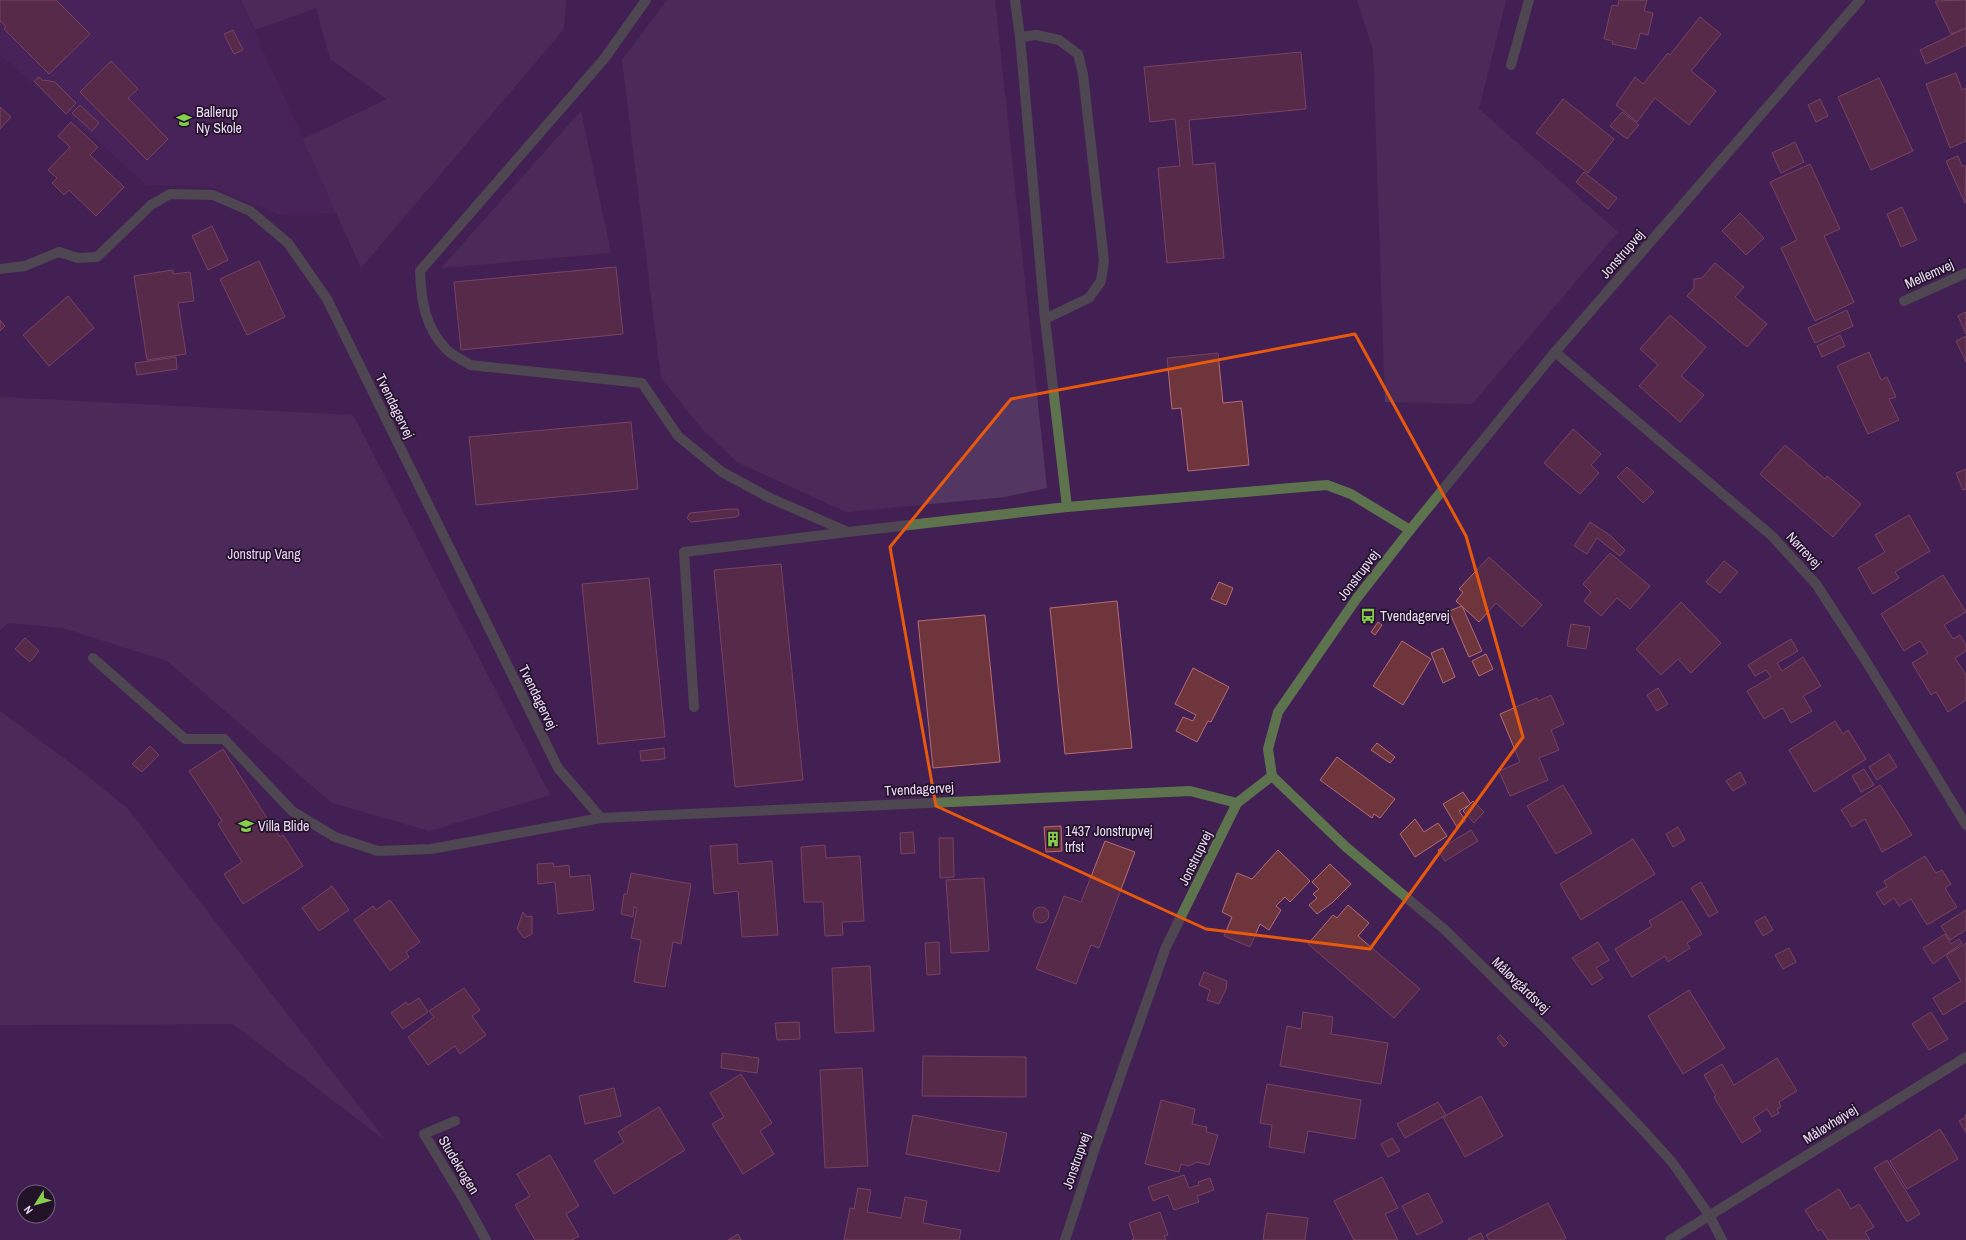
<svg xmlns="http://www.w3.org/2000/svg" width="1966" height="1240" font-family="'Archivo Narrow',sans-serif">
<rect width="100%" height="100%" fill="#432053"/>
<!-- built -->
<path fill="#4e2761" d="M0,0H240L337,213L278,214L211,187L147,185L0,54Z"/>
<!-- green -->
<g fill="#543662">
<path d="M241,0H566L564,29L361,268L303,139L387,99L330,59L316,8L255,30Z"/>
<path d="M667,0H995L1047,488L1005,497L846,512L737,462L702,429L661,378L622,60Z"/>
<path d="M1357,0H1506L1479,109L1618,232L1472,404L1385,402L1373,50Z"/>
<path d="M581,111L611,253L441,268Z"/>
<path d="M0,397L353,415L550,795L429,831L332,803L167,661L63,628L8,623L0,630Z"/>
<path d="M0,711L84,773L127,808L386,1141L233,1024L0,1025Z"/>
</g>
<!-- building -->
<g fill="#6f353c" stroke="#b56b73">
<path d="M0,0H56L90,34L49,74L4,29L6,26L0,21Z"/>
<path d="M1619,0H1647L1644,11L1653,13L1648,35L1640,33L1636,49L1612,44L1613,41L1604,39L1612,5L1618,6Z"/>
<path d="M1966,0V28L1951,34L1935,1Z"/>
<path d="M1700,17L1721,34L1691,71L1716,91L1689,125L1655,98L1637,122L1616,105L1635,77L1643,84L1668,53L1670,55Z"/>
<path d="M1966,28V45L1926,64L1920,50Z"/>
<path d="M233,30L243,50L234,54L224,34Z"/>
<path d="M1301,52L1306,109L1189,120L1193,165L1215,163L1224,258L1167,263L1158,168L1180,166L1175,119L1150,122L1144,67Z"/>
<path d="M111,61L138,89L128,98L168,139L147,160L80,92Z"/>
<path d="M1956,73L1962,90L1966,88V141L1950,148L1926,84Z"/>
<path d="M39,77L43,81L44,80L55,82L76,103L66,114L34,81Z"/>
<path d="M1879,78L1913,151L1871,170L1838,97Z"/>
<path d="M1563,99L1614,139L1588,173L1536,133Z"/>
<path d="M1820,99L1828,116L1816,122L1808,105Z"/>
<path d="M80,105L99,123L92,131L72,113Z"/>
<path d="M0,107L11,117L0,129Z"/>
<path d="M1622,112L1639,125L1627,139L1610,126Z"/>
<path d="M71,122L98,147L90,155L124,187L96,216L69,190L64,195L52,183L57,178L48,170L70,147L58,136Z"/>
<path d="M1795,142L1804,162L1781,173L1772,153Z"/>
<path d="M1958,156L1962,166H1966L1965,203L1946,161Z"/>
<path d="M1810,164L1840,229L1824,236L1854,302L1815,321L1781,248L1797,240L1770,182Z"/>
<path d="M1584,172L1617,198L1608,209L1576,182Z"/>
<path d="M1902,207L1917,240L1901,247L1887,214Z"/>
<path d="M1740,213L1764,238L1746,255L1722,231Z"/>
<path d="M212,226L228,260L208,270L192,236Z"/>
<path d="M259,261L285,317L247,335L220,279Z"/>
<path d="M1715,263L1744,287L1735,297L1767,324L1747,347L1687,296L1694,288V279L1702,278Z"/>
<path d="M616,267L623,334L461,350L454,282Z"/>
<path d="M173,270V274L190,272L194,301L178,303L186,354L147,360L134,276Z"/>
<path d="M68,296L94,328L49,366L23,335Z"/>
<path d="M1847,310L1853,326L1815,343L1808,328Z"/>
<path d="M1966,312V334L1958,316Z"/>
<path d="M1670,315L1706,347L1681,376L1704,395L1680,422L1639,386L1658,365L1640,349Z"/>
<path d="M0,320L5,326L0,331Z"/>
<path d="M1840,335L1845,346L1822,357L1817,346Z"/>
<path d="M1966,336V362L1956,341Z"/>
<path d="M1869,352L1881,380L1887,377L1896,397L1889,399L1899,420L1868,434L1837,366Z"/>
<path d="M1218,353L1223,403L1242,401L1249,465L1188,471L1181,408L1172,409L1167,358Z"/>
<path d="M176,357L177,369L137,375L135,363Z"/>
<path d="M631,422L638,489L476,505L469,437Z"/>
<path d="M1573,429L1601,454L1591,465L1599,473L1580,494L1544,463Z"/>
<path d="M1785,445L1825,479L1827,476L1861,504L1833,537L1760,474Z"/>
<path d="M1627,467L1654,492L1643,503L1617,477Z"/>
<path d="M1966,469V489L1963,490L1956,473Z"/>
<path d="M730,509H738L739,515L736,517L691,522L687,518L690,513Z"/>
<path d="M1909,515L1930,551L1895,572L1899,578L1873,594L1858,568L1885,552L1875,535Z"/>
<path d="M1590,522L1611,536L1625,550L1620,556L1597,538L1587,554L1574,546Z"/>
<path d="M1610,553L1650,586L1630,609L1617,598L1601,616L1584,601L1591,592L1583,584Z"/>
<path d="M1489,557L1542,605L1522,627L1496,603L1479,622L1456,601L1463,592L1459,589Z"/>
<path d="M1724,561L1738,572L1720,593L1706,582Z"/>
<path d="M781,564L803,780L735,787L714,570Z"/>
<path d="M1943,575L1966,612L1944,625L1953,639L1960,635L1966,645V651L1955,658L1966,675V700L1948,712L1936,692L1931,695L1912,663L1928,653L1920,641L1904,651L1881,614Z"/>
<path d="M649,578L665,737L598,744L582,584Z"/>
<path d="M1219,582L1233,588L1226,605L1211,599Z"/>
<path d="M1117,601L1132,748L1065,754L1050,608Z"/>
<path d="M1681,602L1721,643L1691,673L1678,659L1661,675L1636,649Z"/>
<path d="M1462,606L1482,651L1469,657L1449,611Z"/>
<path d="M985,615L1000,762L933,768L918,621Z"/>
<path d="M1378,622L1382,625L1375,635L1371,632Z"/>
<path d="M1571,624L1590,627L1586,649L1567,646Z"/>
<path d="M25,638L39,651L30,662L15,649Z"/>
<path d="M1791,639L1798,651L1777,663L1782,671L1803,657L1821,686L1803,696L1812,711L1791,723L1783,708L1764,719L1747,691L1771,677L1766,670L1755,676L1748,665Z"/>
<path d="M1402,641L1431,659L1403,705L1373,686Z"/>
<path d="M1443,648L1455,677L1443,683L1431,653Z"/>
<path d="M1486,654L1493,669L1479,676L1472,661Z"/>
<path d="M1193,668L1229,687L1211,722L1208,721L1197,742L1176,731L1183,717L1193,721L1196,715L1175,704Z"/>
<path d="M1658,688L1668,704L1657,711L1647,695Z"/>
<path d="M1551,695L1564,724L1551,730L1559,750L1539,758L1548,780L1510,796L1499,771L1520,762L1500,714L1537,698L1538,701Z"/>
<path d="M1835,721L1843,734L1848,730L1866,759L1814,792L1789,750Z"/>
<path d="M1377,743L1395,757L1390,763L1371,750Z"/>
<path d="M150,746L159,755L142,772L132,764Z"/>
<path d="M664,748L665,759L641,761L640,751Z"/>
<path d="M223,749L274,829L280,837L283,835L303,866L243,904L224,874L242,862L218,824L222,821L189,771Z"/>
<path d="M1889,754L1897,767L1877,780L1869,767Z"/>
<path d="M1337,757L1395,799L1380,818L1374,814L1372,818L1320,780Z"/>
<path d="M1864,769L1874,785L1861,792L1852,776Z"/>
<path d="M1740,772L1746,783L1733,791L1726,781Z"/>
<path d="M1563,785L1592,833L1556,854L1527,806Z"/>
<path d="M1880,785L1912,835L1882,852L1865,819L1852,827L1841,810Z"/>
<path d="M1463,792L1471,804L1459,811L1466,821L1457,827L1443,804Z"/>
<path d="M1473,801L1484,812L1474,823L1463,811Z"/>
<path d="M1415,819L1424,832L1438,823L1447,836L1415,857L1400,834Z"/>
<path d="M1061,826L1062,851L1046,852L1044,827Z"/>
<path d="M1678,827L1685,840L1673,847L1666,834Z"/>
<path d="M1471,830L1478,841L1445,861L1438,850Z"/>
<path d="M913,832L915,853L901,854L900,833Z"/>
<path d="M939,838H953L954,877L940,878Z"/>
<path d="M1633,839L1655,874L1581,920L1560,884Z"/>
<path d="M1105,841L1135,852L1099,948L1091,945L1076,984L1036,969L1064,896L1081,902Z"/>
<path d="M737,844L738,864L772,861L778,935L742,937L738,891L714,894L710,846Z"/>
<path d="M825,845L826,858L860,856L864,921L842,922L843,935L825,936L823,902H804L801,847Z"/>
<path d="M1278,850L1310,881L1290,902L1285,897L1276,906L1281,910L1269,930L1260,924L1250,947L1224,936L1232,917L1222,912L1237,873L1252,879Z"/>
<path d="M1925,856L1936,873L1942,870L1951,884L1945,888L1957,907L1927,925L1911,899L1899,906L1894,898L1884,905L1876,893L1887,887L1884,881Z"/>
<path d="M553,863L554,867L569,865L570,877L590,875L594,910L558,914L555,882L538,884L537,864Z"/>
<path d="M1330,864L1351,884L1333,902L1317,914L1309,905L1317,898L1313,894L1319,889L1312,882Z"/>
<path d="M631,873L691,884L681,944L673,942L665,987L634,982L641,940L631,938L637,908L634,907L633,917L621,914L624,894H627Z"/>
<path d="M984,878L989,951L951,953L946,880Z"/>
<path d="M1701,882L1718,912L1709,917L1691,888Z"/>
<path d="M332,886L349,910L319,931L302,908Z"/>
<path d="M390,900L420,942L406,952L409,957L390,971L354,920L373,906L376,910Z"/>
<path d="M1682,901L1702,934L1687,943L1690,948L1668,962L1665,956L1632,977L1615,949L1652,926L1649,921Z"/>
<path d="M1348,905L1369,923L1358,936L1420,989L1394,1018L1308,944L1333,915L1337,918Z"/>
<circle cx="1041" cy="915" r="8"/>
<path d="M1966,910V930L1950,940L1941,926Z"/>
<path d="M523,912L527,917L532,916V934L524,938L517,929Z"/>
<path d="M1765,916L1773,930L1763,936L1755,922Z"/>
<path d="M1945,934L1951,944L1959,939L1962,943L1933,964L1923,948Z"/>
<path d="M939,942L940,974L927,975L925,943Z"/>
<path d="M1598,942L1609,960L1596,968L1603,978L1592,985L1572,958Z"/>
<path d="M1966,943V1001L1943,1015L1933,998L1961,981L1946,955Z"/>
<path d="M1789,948L1796,962L1783,969L1775,955Z"/>
<path d="M870,966L874,1031L835,1033L832,968Z"/>
<path d="M1204,972L1227,981L1226,989L1219,1004L1207,1000L1210,990L1199,985Z"/>
<path d="M464,988L480,1010L472,1016L486,1035L460,1054L455,1046L428,1065L408,1037L434,1017L429,1011Z"/>
<path d="M1689,990L1725,1048L1683,1074L1648,1016Z"/>
<path d="M419,998L428,1012L403,1029L391,1013L406,1002L408,1005Z"/>
<path d="M1303,1012L1333,1017L1331,1034L1388,1043L1381,1084L1280,1066L1287,1026L1301,1029Z"/>
<path d="M1931,1012L1948,1039L1929,1050L1912,1024Z"/>
<path d="M799,1022L800,1039L777,1040L775,1023Z"/>
<path d="M1500,1035L1508,1043L1504,1047L1497,1038Z"/>
<path d="M722,1053L759,1058L757,1073L721,1068Z"/>
<path d="M923,1056L1026,1057V1097L922,1096Z"/>
<path d="M1777,1058L1797,1091L1779,1102L1781,1107L1777,1109L1779,1113L1772,1117L1767,1109L1753,1118L1761,1131L1742,1143L1714,1097L1716,1096L1704,1075L1722,1064L1734,1085Z"/>
<path d="M862,1068L868,1166L825,1168L820,1070Z"/>
<path d="M741,1074L772,1123L760,1131L774,1154L743,1174L712,1124L724,1117L710,1093Z"/>
<path d="M1267,1084L1361,1100L1355,1139L1308,1131L1304,1153L1269,1147L1272,1125L1260,1123Z"/>
<path d="M614,1088L621,1116L585,1124L579,1096Z"/>
<path d="M1481,1096L1503,1136L1465,1157L1443,1117Z"/>
<path d="M1161,1100L1195,1109L1192,1124L1207,1127L1206,1132L1218,1135L1209,1165L1197,1162L1189,1166L1181,1164L1179,1172L1145,1164Z"/>
<path d="M1438,1102L1446,1115L1405,1138L1397,1124Z"/>
<path d="M659,1107L685,1150L614,1194L594,1161L624,1142L618,1132Z"/>
<path d="M913,1115L1007,1133L999,1172L906,1154Z"/>
<path d="M1965,1115H1966V1133L1959,1121L1966,1117Z"/>
<path d="M1940,1129L1958,1159L1907,1189L1890,1161Z"/>
<path d="M1392,1138L1400,1151L1388,1157L1381,1144Z"/>
<path d="M550,1155L579,1206L566,1214L579,1236L572,1240H535L515,1205L530,1196L517,1174Z"/>
<path d="M1887,1160L1920,1214L1907,1222L1874,1168Z"/>
<path d="M1184,1175L1189,1188L1199,1185L1198,1182L1210,1178L1214,1190L1197,1196L1199,1202L1174,1210L1168,1195L1153,1201L1148,1187Z"/>
<path d="M1382,1177L1398,1208L1385,1214L1398,1240H1354L1334,1201Z"/>
<path d="M858,1188L871,1190L867,1212L901,1218L905,1197L927,1201L923,1223L961,1230L959,1240H844L850,1208L854,1209Z"/>
<path d="M1839,1189L1851,1209L1859,1204L1874,1227L1865,1232L1870,1240H1828L1821,1229L1818,1231L1805,1210Z"/>
<path d="M1428,1193L1443,1222L1417,1235L1402,1206Z"/>
<path d="M1548,1203L1566,1238L1563,1240H1489L1486,1235Z"/>
<path d="M1160,1212L1168,1235L1164,1236L1166,1240H1132L1134,1239L1129,1223Z"/>
<path d="M1267,1213L1308,1218L1305,1240H1263Z"/>
<path d="M1481,1233L1484,1240H1469L1468,1239Z"/>
<path d="M738,1234L741,1240H728Z"/>
</g>
<g fill="none" stroke-linecap="round" stroke-linejoin="round">
<!-- service -->
<g stroke="#5c734d" stroke-width="10">
<path d="M646,0L604,59L420,271C421,300 425,328 447,350C453,356 463,360 470,365L642,383L678,436L722,472L770,498L848,532L1067,507L1045,319L1020,37L1015,0"/>
<path d="M1020,37L1036,35L1059,40L1078,54L1083,74L1104,261L1101,281L1089,298L1045,319"/>
<path d="M0,269L25,266L59,252"/>
<path d="M1067,507L1327,485L1351,494L1410,530"/>
<path d="M93,658L185,739H224"/>
<path d="M694,707L684,552L848,532"/>
</g>
<!-- minor -->
<g stroke="#5c734d" stroke-width="10">
<path d="M1511,65L1529,0"/>
<path d="M59,252L78,258L97,257L151,205L170,194L213,195L250,211L288,243L327,299L558,768L601,818"/>
<path d="M1904,301L1966,273"/>
<path d="M1555,352L1772,536L1816,584L1864,658L1966,825"/>
<path d="M224,739L292,811L335,837L378,851L431,849L601,818L1190,791L1237,803"/>
<path d="M455,1121L424,1134L464,1200L486,1240"/>
<path d="M1065,1240L1095,1148L1166,947L1237,803L1272,776"/>
<path d="M1670,1240L1966,1057"/>
</g>
<!-- tertiary -->
<path stroke="#5c734d" stroke-width="10" d="M1722,1240L1709,1215L1672,1162L1642,1129L1545,1028L1444,929L1346,847L1272,776L1268,749L1278,712L1357,598L1410,530L1555,352L1860,0"/>
</g>
<!-- marked area -->
<path d="M0 0H1966V1240H0ZM1355,334L1466,536L1523,737L1370,949L1206,929L936,806L890,547L1011,399Z" fill="#432053" fill-opacity=".55" fill-rule="evenodd"/>
<path fill="none" stroke="#e8590c" stroke-width="3" stroke-linejoin="round" d="M1355,334L1466,536L1523,737L1370,949L1206,929L936,806L890,547L1011,399Z"/>
<!-- icons -->
<defs>
<g id="school-bare" transform="scale(1.2)"><path d="M0-5L7-2L0 1L-7-2ZM-4 1L0 2.5L4 1V4Q0 6-4 4Z" fill="#86cf4c" stroke="#221329" stroke-width="2.5" paint-order="stroke"/></g>
<g id="bus-bare" transform="scale(1.2)"><path d="M-5-6H5V4H4V6H2V4H-2V6H-4V4H-5ZM-3.5-4V0h7V-4ZM-3.5 1.2v1.5H-2V1.2ZM2 1.2v1.5H3.5V1.2Z" fill="#86cf4c" stroke="#221329" stroke-width="2.5" paint-order="stroke"/></g>
<g id="building-bare" transform="scale(1.2)"><path d="M-4-6H4V6H1V3H-1V6H-4ZM-2.5-4.3h1.7v1.8h-1.7ZM.8-4.3h1.7v1.8H.8ZM-2.5-1h1.7V.8h-1.7ZM.8-1h1.7V.8H.8Z" fill="#86cf4c" stroke="#221329" stroke-width="2.5" paint-order="stroke"/></g>
</defs>
<g fill-rule="evenodd">
<use href="#school-bare" x="184" y="120"/>
<use href="#bus-bare" x="1368" y="616"/>
<use href="#school-bare" x="246" y="826"/>
<use href="#building-bare" x="1053" y="839"/>
</g>
<g text-anchor="middle" stroke-width="3.5" stroke-linejoin="round" paint-order="stroke">
<!-- poi labels -->
<g font-size="14" fill="#edd9f8" stroke="#221329" text-anchor="start">
<text x="196" y="117">Ballerup<tspan x="196" dy="16">Ny Skole</tspan></text>
<text x="1380" y="621">Tvendagervej</text>
<text x="258" y="831">Villa Blide</text>
<text x="1065" y="836">1437 Jonstrupvej<tspan x="1065" dy="16">trfst</tspan></text>
</g>
<!-- street labels -->
<g font-size="14" fill="#edd9f8" stroke="#221329">
<text transform="translate(1622 254) rotate(-49)" y="5">Jonstrupvej</text>
<text transform="translate(1929 274) rotate(-24)" y="5">Mellemvej</text>
<text transform="translate(395 406) rotate(64)" y="5">Tvendagervej</text>
<text transform="translate(1804 550) rotate(47)" y="5">Nørrevej</text>
<text transform="translate(1358 575) rotate(-53)" y="5">Jonstrupvej</text>
<text transform="translate(538 697) rotate(64)" y="5">Tvendagervej</text>
<text transform="translate(919 789) rotate(-3)" y="5">Tvendagervej</text>
<text transform="translate(1195 858) rotate(-64)" y="5">Jonstrupvej</text>
<text transform="translate(1521 985) rotate(44)" y="5">Måløvgårdsvej</text>
<text transform="translate(1830 1124) rotate(-32)" y="5">Måløvhøjvej</text>
<text transform="translate(1076 1161) rotate(-71)" y="5">Jonstrupvej</text>
<text transform="translate(459 1165) rotate(59)" y="5">Studekrogen</text>
</g>
<!-- park labels -->
<g font-size="14" fill="#ebcefa" stroke="#221329">
<text x="264" y="559">Jonstrup Vang</text>
</g>
</g>
<!-- north arrow -->
<g transform="translate(36 1204) rotate(233)"><circle r="19" fill="#221329" stroke="#73627c"/>
<path d="M0-3L7 15L0 10L-7 15Z" fill="#86cf4c"/>
<text y="-6" font-size="11" font-weight="bold" text-anchor="middle" fill="#edd9f8">N</text>
</g>
</svg>
